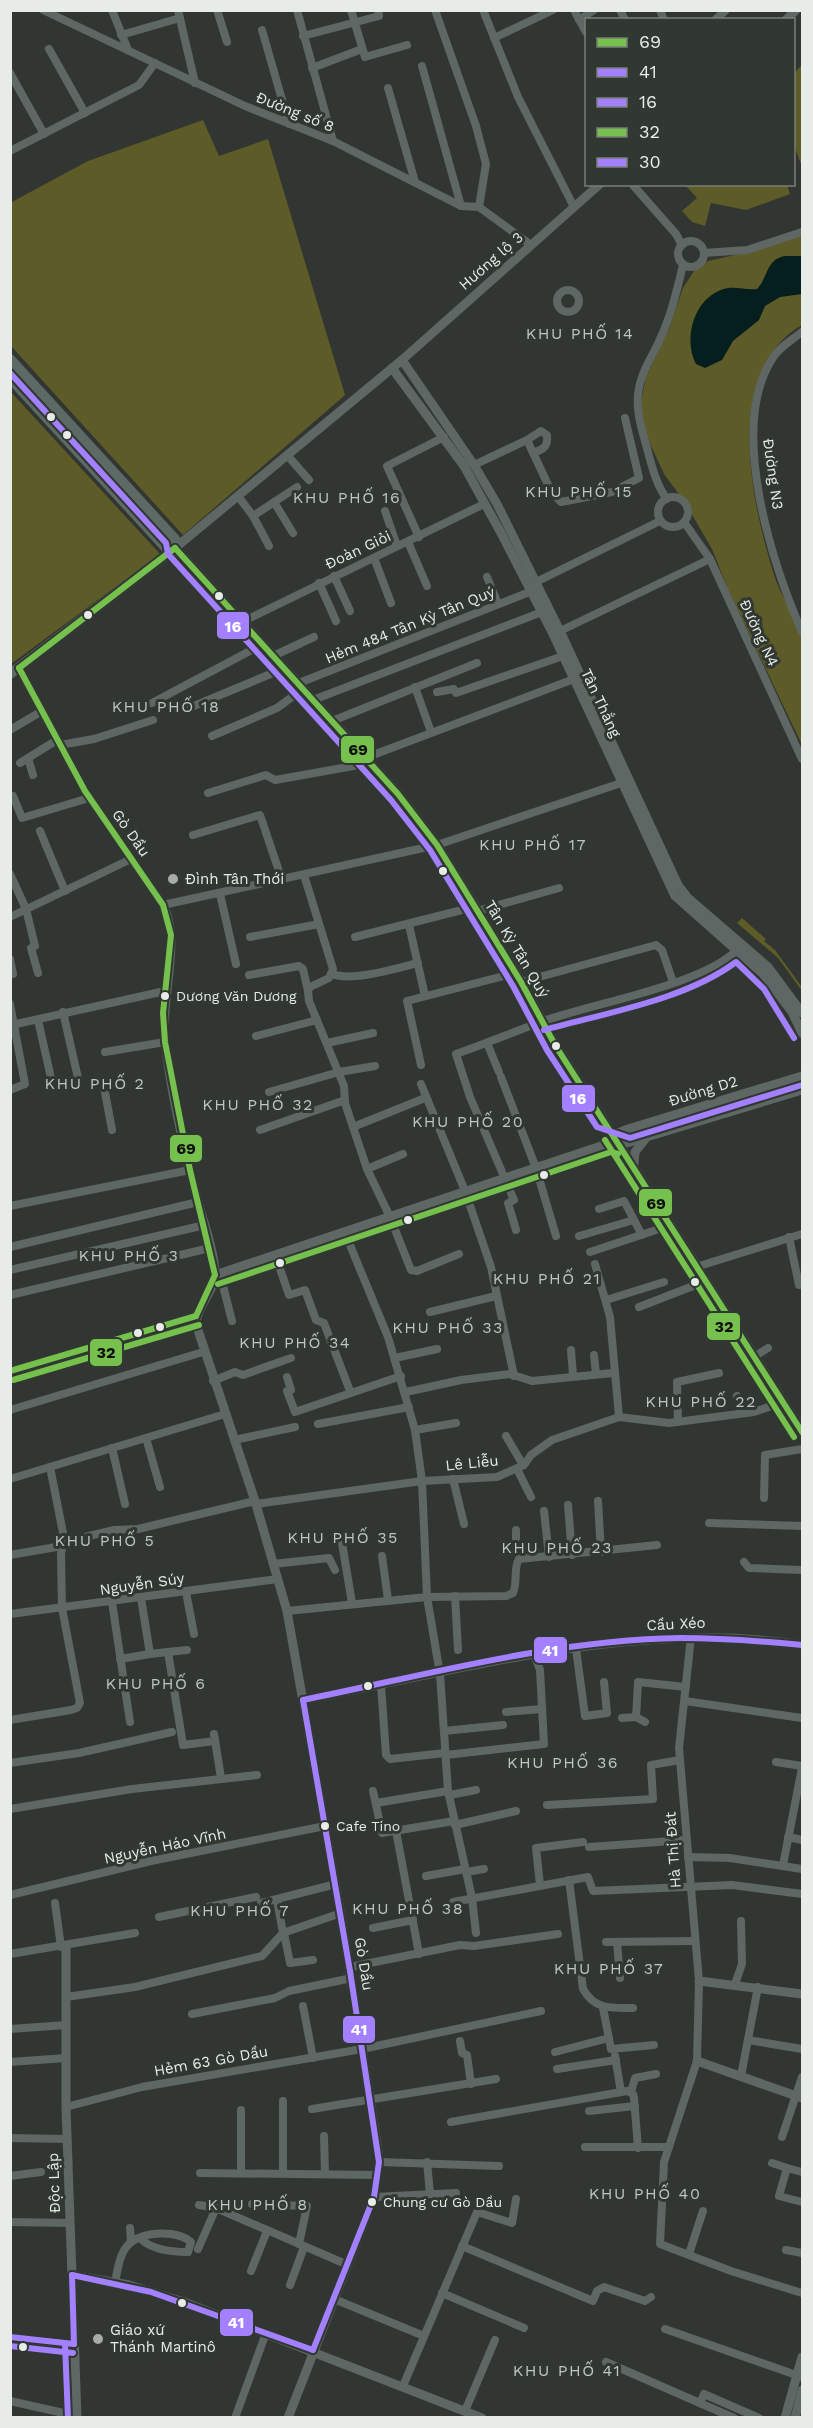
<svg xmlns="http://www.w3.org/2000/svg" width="813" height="2428" font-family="'Work Sans',sans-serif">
<rect width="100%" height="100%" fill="#323632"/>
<!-- green -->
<g fill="#5d5b27">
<path d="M802,65V167L794,145V73Z"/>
<path d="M203,120L219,156L268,139L345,395L183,535L11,346L10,203L88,161Z"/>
<path d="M685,185H787L790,194L746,210L711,203L705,226L692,222L682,211L697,198Z"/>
<path d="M802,235V325C721,372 752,505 775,578C781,597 800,621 802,640C807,671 802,713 802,745L728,589L712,549L684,501L664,474L647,437L640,407L646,377L669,329L683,288L694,271L708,261L753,251Z"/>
<path d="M10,391L160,554L11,664H10Z"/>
<path d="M742,918L766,939L764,941L775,950L802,987V991L778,958L737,923Z"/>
</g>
<!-- water -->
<path fill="#051f1e" d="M785,256H802V294L780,297L765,306L759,320L733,341L722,360L705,368L696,364C682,338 695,294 728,288C737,287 747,290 757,289C768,278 766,259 785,256Z"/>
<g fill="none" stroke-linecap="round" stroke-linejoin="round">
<!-- minor -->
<g stroke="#5e6763" stroke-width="8">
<path d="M43,10L245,106L333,141L461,206L479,207L531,245"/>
<path d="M112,10L128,50"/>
<path d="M178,10L195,83"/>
<path d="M217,10L227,42"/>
<path d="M297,10L333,141"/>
<path d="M351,10L365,57L407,45"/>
<path d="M435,10L476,126L486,164L479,207"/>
<path d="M483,10L518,97L574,207"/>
<path d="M574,10L586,32"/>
<path d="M620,10L625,20"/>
<path d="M660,10L664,20"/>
<path d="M579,20L594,10"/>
<path d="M715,20L726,10"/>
<path d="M262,30L289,124"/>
<path d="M121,35L180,18"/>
<path d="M303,36L379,16L378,10"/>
<path d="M494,38L553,10"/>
<path d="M49,49L85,113"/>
<path d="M422,66L461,206"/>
<path d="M312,68L362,49"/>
<path d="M10,73L44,134"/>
<path d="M388,88L415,182"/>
<path d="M10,151L139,85L155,63"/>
<path d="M632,184L676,234L682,245"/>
<circle cx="691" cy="254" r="13"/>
<path d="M704,253L747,250L802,232"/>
<circle cx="568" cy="301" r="11"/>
<path d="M802,332C792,340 779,347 772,359C728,428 772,563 802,632"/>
<path d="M527,440L541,431L547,435C548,447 544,449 533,453"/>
<path d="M287,455L309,480"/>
<path d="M474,465L527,440L551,491L561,502L612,492L639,478L625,418"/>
<path d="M238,496L253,516L297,487"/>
<circle cx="673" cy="512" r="15"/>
<path d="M667,499C657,487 652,467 648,452C643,433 636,414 638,394C640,373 652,358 660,339C671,316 677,290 683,265"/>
<path d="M274,502L293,533"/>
<path d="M385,511L397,546"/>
<path d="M253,516L269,546"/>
<path d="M684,522L710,559L802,759"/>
<path d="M419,537L387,466L444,437"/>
<path d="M408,542L427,586"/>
<path d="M374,558L391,603"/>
<path d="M334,576L350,611"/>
<path d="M487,577L498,604"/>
<path d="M536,582L660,521"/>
<path d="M319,583L336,621"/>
<path d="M242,622L484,504"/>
<path d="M560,631L710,559"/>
<path d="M273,656L314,637"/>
<path d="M299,683L532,591"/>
<path d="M415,687L431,732"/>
<path d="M437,692L454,689L456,693L563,656"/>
<path d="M313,700L542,612"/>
<path d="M152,703L263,644"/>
<path d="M189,708L285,668"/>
<path d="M332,721L477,663"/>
<path d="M10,730L42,711"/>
<path d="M212,736L277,708L303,689"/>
<path d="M60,745L94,739L153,720"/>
<path d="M28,758L33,775"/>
<path d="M365,758L574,679"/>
<path d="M20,763L57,740"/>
<path d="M208,793L266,775L275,780L370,763"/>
<path d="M13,796L22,818L89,798"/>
<path d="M40,831L65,891"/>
<path d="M193,835L260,815L282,880"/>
<path d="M10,874L26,909L35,946L31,948L38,973"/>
<path d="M304,875L333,969L329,978L310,987L308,991L309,1001L344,1086L345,1103L367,1169L390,1217L411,1270L417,1271L459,1254"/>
<path d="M220,894L236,964"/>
<path d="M163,905L437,845L621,783"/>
<path d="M477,911L559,888"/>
<path d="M10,917L131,859"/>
<path d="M409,925L425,996"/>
<path d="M250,937L319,924"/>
<path d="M355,937L474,907"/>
<path d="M10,959L13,974"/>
<path d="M332,974C352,982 397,968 418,963"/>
<path d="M249,975L299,966L303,969L308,991"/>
<path d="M521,982L656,945L662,950L673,982"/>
<path d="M10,1004L25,1084L10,1090"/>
<path d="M63,1012L78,1078"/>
<path d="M38,1020L51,1078"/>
<path d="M16,1024L165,991"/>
<path d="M256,1036L317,1020"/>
<path d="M327,1043L373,1033"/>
<path d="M487,1043L499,1072"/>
<path d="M105,1052L165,1042"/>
<path d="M421,1065L407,1001L515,973"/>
<path d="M501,1077L536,1168L556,1236"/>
<path d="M421,1084L465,1191L491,1267L514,1376"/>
<path d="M104,1087L112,1130"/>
<path d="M269,1092L339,1072L375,1066"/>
<path d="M353,1127L425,1098"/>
<path d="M260,1130L345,1100"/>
<path d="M367,1169L403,1154"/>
<path d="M10,1206L190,1170"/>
<path d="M599,1209L624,1201L642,1235"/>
<path d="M516,1230L508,1203L514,1200L470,1097L456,1054C485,1044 513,1032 541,1022C593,1003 700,986 737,950"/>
<path d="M345,1233L388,1337L415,1430L422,1481L427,1597L440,1674L448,1791L472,1898L476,1933"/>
<path d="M579,1236L634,1220"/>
<path d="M789,1237L799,1285L802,1284"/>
<path d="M10,1247L198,1202"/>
<path d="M590,1252L671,1225"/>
<path d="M276,1257L289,1295L305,1290L316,1320L324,1323L350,1391"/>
<path d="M595,1264L610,1317L619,1417"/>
<path d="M696,1267L802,1234"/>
<path d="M10,1270L205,1225"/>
<path d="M220,1274L232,1321"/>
<path d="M10,1295L210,1248"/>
<path d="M606,1300L664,1282"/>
<path d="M639,1307L706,1281"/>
<path d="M430,1312L496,1296"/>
<path d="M571,1350L573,1375"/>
<path d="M594,1355L596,1374"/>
<path d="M754,1357L768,1348"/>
<path d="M395,1358L437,1349"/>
<path d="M287,1377L291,1390L287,1391L295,1412L401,1376"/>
<path d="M213,1381L235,1372L243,1375L291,1358"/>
<path d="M406,1392L461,1380L510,1374L532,1381L613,1373"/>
<path d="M737,1396L747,1413"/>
<path d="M10,1410L203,1352"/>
<path d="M678,1422L677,1382L719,1373"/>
<path d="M318,1424L409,1407"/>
<path d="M415,1430L456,1423"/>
<path d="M506,1436L523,1465"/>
<path d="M146,1438L160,1487"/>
<path d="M234,1440L295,1427"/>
<path d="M112,1448L125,1504"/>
<path d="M517,1469L531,1497"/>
<path d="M10,1479L225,1414"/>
<path d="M453,1479L464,1524"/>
<path d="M764,1498L765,1455L802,1449"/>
<path d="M598,1501L601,1552"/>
<path d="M256,1504L422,1481L497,1477L524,1465L531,1455L552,1440L619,1417L669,1423L754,1412L783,1402"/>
<path d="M568,1505L572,1555"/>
<path d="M544,1511L549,1557"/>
<path d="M709,1523L802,1526"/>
<path d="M516,1530V1538"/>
<path d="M85,1537L114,1530L138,1529L255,1501"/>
<path d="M342,1543L352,1603"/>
<path d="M10,1555L62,1546"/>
<path d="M382,1556L388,1600"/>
<path d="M744,1562L749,1568L802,1570"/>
<path d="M273,1564L329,1558L335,1570"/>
<path d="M186,1592L194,1634"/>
<path d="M455,1596L458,1650"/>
<path d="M141,1598L150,1654L168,1652L183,1745L215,1741"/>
<path d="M112,1602L130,1722"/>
<path d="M287,1611L427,1597L506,1596L513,1593C518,1583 513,1568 519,1559L657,1545"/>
<path d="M10,1614L278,1579"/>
<path d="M691,1637L679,1748L699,1981L697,2061L664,2162L660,2244L731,2271L802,2293"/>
<path d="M576,1649L585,1716L607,1713L604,1682"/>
<path d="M168,1652L187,1650"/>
<path d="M120,1659L150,1654"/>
<path d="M381,1685L386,1755L390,1759L445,1753"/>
<path d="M685,1701L802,1718"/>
<path d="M506,1712L542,1709"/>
<path d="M636,1717L645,1722"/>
<path d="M622,1718L636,1717L638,1682L686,1687"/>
<path d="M10,1720L71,1710L77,1708L80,1703L62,1608L61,1554L64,1538L50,1467"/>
<path d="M444,1731L503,1725"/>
<path d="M214,1734L221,1778"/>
<path d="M446,1755L544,1744L540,1670L534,1654"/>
<path d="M776,1762L802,1766"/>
<path d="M10,1763L79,1753L172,1732"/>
<path d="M373,1791L382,1833L454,1821"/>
<path d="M450,1795L476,1790"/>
<path d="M376,1803L448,1791"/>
<path d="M547,1805L653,1799L651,1765L680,1760"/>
<path d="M10,1809L132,1789L257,1775"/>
<path d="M455,1825L516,1811"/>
<path d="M396,1831L419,1954"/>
<path d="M788,1837L802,1840"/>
<path d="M589,1847L686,1840"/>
<path d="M688,1857L730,1858L802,1869"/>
<path d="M783,1865L802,1768"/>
<path d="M466,1872L484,1869"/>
<path d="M426,1876L465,1869"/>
<path d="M569,1880L583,1989C595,2010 611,2008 633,2008"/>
<path d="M540,1885L536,1848L583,1842"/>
<path d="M10,1895L151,1861L325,1826"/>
<path d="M277,1900L283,1933"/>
<path d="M55,1903L61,1947"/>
<path d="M261,1903L336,1884"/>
<path d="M452,1910L453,1902L588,1877L593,1891L732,1885L802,1894"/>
<path d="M159,1917L256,1897"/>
<path d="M373,1928L413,1920"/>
<path d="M284,1933L290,1963L313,1960"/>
<path d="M606,1942L695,1941"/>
<path d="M617,1942L620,1978"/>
<path d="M10,1954L135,1933"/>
<path d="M350,1967L460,1945L474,1946L558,1934"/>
<path d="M735,1984L742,1964L741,1921"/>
<path d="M66,1997L135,1987L262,1956L283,1933L341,1913"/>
<path d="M303,2006L313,2058"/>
<path d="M603,2008L611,2049L654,2045"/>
<path d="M192,2014L275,1998L289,1991L352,1978"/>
<path d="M10,2029L66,2025"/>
<path d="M748,2040L802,2049"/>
<path d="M460,2041L462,2053L467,2055L471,2084"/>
<path d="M555,2052L609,2038"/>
<path d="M615,2056L621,2092"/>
<path d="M10,2062L66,2058"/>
<path d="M557,2069L616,2060"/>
<path d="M741,2076L758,1987"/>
<path d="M631,2092L635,2078L656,2074"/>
<path d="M66,2107L142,2087L362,2049L541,2011"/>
<path d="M312,2109L496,2079"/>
<path d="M241,2110V2172"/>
<path d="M589,2111L635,2106"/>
<path d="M451,2122L627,2091L633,2094L634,2098L638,2148"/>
<path d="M324,2136L325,2174"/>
<path d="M782,2137L802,2077"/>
<path d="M10,2138L67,2139"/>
<path d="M585,2147H669"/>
<path d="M379,2162L499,2166"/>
<path d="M427,2162L430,2194"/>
<path d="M772,2163L787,2168"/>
<path d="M802,2172L787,2168L779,2196L802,2202"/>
<path d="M200,2173L378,2175"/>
<path d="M283,2173V2101"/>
<path d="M10,2176L41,2172"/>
<path d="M374,2197L456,2193"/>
<path d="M252,2204L307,2206L299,2244"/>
<path d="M199,2205L216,2208L348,2265"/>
<path d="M10,2222L70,2223"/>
<path d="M130,2228L131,2242"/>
<path d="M462,2246L593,2301L597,2291L604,2287L645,2301L651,2297"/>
<path d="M198,2249L216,2208"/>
<path d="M786,2250L802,2253"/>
<path d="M689,2254L703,2211"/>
<path d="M251,2271L267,2231"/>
<path d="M115,2282C118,2269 119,2253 130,2243C144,2231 177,2230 191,2242L188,2252C173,2252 152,2250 141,2239"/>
<path d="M290,2285L304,2247"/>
<path d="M442,2293L524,2328"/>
<path d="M334,2299L424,2336"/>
<path d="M665,2329L802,2377"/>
<path d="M10,2337L74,2344"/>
<path d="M606,2362L734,2418"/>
<path d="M403,2386L477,2212L512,2223L516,2199"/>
<path d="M10,2401L77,2416"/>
<path d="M700,2403L704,2394L759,2418"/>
<path d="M465,2411L495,2340"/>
<path d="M235,2418L266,2333"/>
</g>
<!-- tertiary -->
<g stroke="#5e6763" stroke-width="9">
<path d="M786,20L796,10"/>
<path d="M402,360L474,465L497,504L560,631L678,885L688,898L768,967L802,1013"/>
<path d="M392,368L464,466L501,533L553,634L675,896L763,974L792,1012L802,1033"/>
<path d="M175,548L402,360L600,184"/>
<path d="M19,668L85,791L163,905C182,943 160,997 165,1040C171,1094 184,1150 198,1202C204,1224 214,1250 215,1273C216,1290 196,1306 196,1324L255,1501L287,1611L342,1922L377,2144L379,2162L374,2197L288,2418"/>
<path d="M611,1141L613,1135L628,1129L802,1076"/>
<path d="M634,1164L635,1152L646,1138"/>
<path d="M215,1275L610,1143L620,1145L802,1090"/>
<path d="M10,1371L196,1316"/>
<path d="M303,1700C466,1669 637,1619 802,1645"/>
<path d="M66,1946V2107L77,2418"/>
<path d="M699,1981L802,1994"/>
<path d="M697,2061L802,2098"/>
<path d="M72,2275L129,2285L184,2302L482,2418"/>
<path d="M785,2418L802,2357"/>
<path d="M795,2418L802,2390"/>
</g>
<!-- secondary -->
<g stroke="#5d6964" stroke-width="10">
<path d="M10,359L175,539V548L398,794L437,845L521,982L555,1045L802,1432"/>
<path d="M10,378L166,548H175"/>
<path d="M10,674L175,548"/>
</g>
<!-- bus-1 casing -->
<g stroke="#313731" stroke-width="10">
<g id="bus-1">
<path d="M175,548L398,794L437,845L521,982L555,1045L802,1432"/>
<path d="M19,668L85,791L163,905L171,935L163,1013L165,1042L190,1170L215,1275L196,1316"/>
<path d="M19,668L175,548"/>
<path d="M10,1371L196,1316"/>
</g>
</g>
<!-- bus-2 casing -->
<g stroke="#313731" stroke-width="10">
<g id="bus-2">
<path d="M303,1700L350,1971L379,2162L374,2197L313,2350"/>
<path d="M303,1700C426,1675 553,1640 680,1638C721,1638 761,1641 802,1645"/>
<path d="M72,2275L151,2292L313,2350"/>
<path d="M72,2275L74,2344"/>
<path d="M10,2337L74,2344"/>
</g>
</g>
<!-- bus-3 casing -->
<g stroke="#313731" stroke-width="10">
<g id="bus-3">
<path d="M10,373L166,543L168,554L391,800L430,850L513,986L547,1050L597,1127L630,1138L802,1085"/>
<path d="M544,1030C605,1013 685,1000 736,962L764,989L794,1038"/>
</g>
</g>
<!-- bus-4 casing -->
<g stroke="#313731" stroke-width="10">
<g id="bus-4">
<path d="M605,1140L794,1437"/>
<path d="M218,1284L611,1152L618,1154"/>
<path d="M13,1380L199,1325"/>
</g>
</g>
<!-- bus-5 casing -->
<g stroke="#313731" stroke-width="10">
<g id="bus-5">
<path d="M65,2344L68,2418"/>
<path d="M10,2346L73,2353"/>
</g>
</g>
<!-- bus-1 -->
<use href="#bus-1" stroke="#76c04d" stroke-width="6"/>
<!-- bus-2 -->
<use href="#bus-2" stroke="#a380ff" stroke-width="6"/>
<!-- bus-3 -->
<use href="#bus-3" stroke="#a380ff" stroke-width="6"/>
<!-- bus-4 -->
<use href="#bus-4" stroke="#76c04d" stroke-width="6"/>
<!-- bus-5 -->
<use href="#bus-5" stroke="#a380ff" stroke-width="6"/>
</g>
<!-- markers -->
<g fill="#e8ece8" stroke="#313731" stroke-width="2">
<circle cx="51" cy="417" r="5"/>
<circle cx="67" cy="435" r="5"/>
<circle cx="219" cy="596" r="5"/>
<circle cx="88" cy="615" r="5"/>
<circle cx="443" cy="871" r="5"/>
<circle cx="165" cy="996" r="5"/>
<circle cx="556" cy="1046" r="5"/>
<circle cx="544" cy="1175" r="5"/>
<circle cx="408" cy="1220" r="5"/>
<circle cx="280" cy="1263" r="5"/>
<circle cx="695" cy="1282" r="5"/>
<circle cx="160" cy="1327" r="5"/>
<circle cx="138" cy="1333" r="5"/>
<circle cx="368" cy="1686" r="5"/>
<circle cx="325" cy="1826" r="5"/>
<circle cx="372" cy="2202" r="5"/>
<circle cx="182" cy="2303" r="5"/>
<circle cx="23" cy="2347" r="5"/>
</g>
<g fill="#a8aca8" stroke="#313731" stroke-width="2">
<circle cx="173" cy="879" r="6"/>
<circle cx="98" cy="2339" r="6"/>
</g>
<g text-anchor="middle" stroke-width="6" stroke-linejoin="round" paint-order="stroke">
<!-- bus labels -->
<g font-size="14" fill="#e8ece8" stroke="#313731" text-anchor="start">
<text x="176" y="1001">Dương Văn Dương</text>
<text x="336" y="1831">Cafe Tino</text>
<text x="383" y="2207">Chung cư Gò Dầu</text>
</g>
<!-- street labels -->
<g font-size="15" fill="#e8ece8" stroke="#313731">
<text transform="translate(295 112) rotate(22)" y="5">Đường số 8</text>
<text transform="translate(491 261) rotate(-41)" y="5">Hương lộ 3</text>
<text transform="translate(773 474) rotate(82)" y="5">Đường N3</text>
<text transform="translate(358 550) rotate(-25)" y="5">Đoàn Giỏi</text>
<text transform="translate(410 625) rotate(-22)" y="5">Hẻm 484 Tân Kỳ Tân Quý</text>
<text transform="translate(759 633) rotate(65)" y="5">Đường N4</text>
<text transform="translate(601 703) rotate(65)" y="5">Tân Thắng</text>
<text transform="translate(131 833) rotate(55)" y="5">Gò Dầu</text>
<text transform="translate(517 949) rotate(59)" y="5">Tân Kỳ Tân Quý</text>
<text transform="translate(703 1091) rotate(-17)" y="5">Đường D2</text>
<text transform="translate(472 1463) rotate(-6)" y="5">Lê Liễu</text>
<text transform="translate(142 1584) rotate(-8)" y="5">Nguyễn Súy</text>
<text transform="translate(676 1624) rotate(-3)" y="5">Cầu Xéo</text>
<text transform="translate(165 1846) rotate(-12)" y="5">Nguyễn Háo Vĩnh</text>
<text transform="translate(673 1850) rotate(-94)" y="5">Hà Thị Đát</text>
<text transform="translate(364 1964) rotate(81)" y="5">Gò Dầu</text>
<text transform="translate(211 2061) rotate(-10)" y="5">Hẻm 63 Gò Dầu</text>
<text transform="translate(54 2183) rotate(-92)" y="5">Độc Lập</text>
</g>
<!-- poi labels -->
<g font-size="15" fill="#e8ece8" stroke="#313731" text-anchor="start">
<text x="185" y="884">Đình Tân Thới</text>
<text x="110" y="2335">Giáo xứ<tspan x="110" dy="17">Thánh Martinô</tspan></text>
</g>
<!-- neighbourhood labels -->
<g font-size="16" letter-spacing="1.5" fill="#bec6bf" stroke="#313731">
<text x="580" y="339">KHU PHỐ 14</text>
<text x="579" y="497">KHU PHỐ 15</text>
<text x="347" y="503">KHU PHỐ 16</text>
<text x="166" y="712">KHU PHỐ 18</text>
<text x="533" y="850">KHU PHỐ 17</text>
<text x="95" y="1089">KHU PHỐ 2</text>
<text x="258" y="1110">KHU PHỐ 32</text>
<text x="468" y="1127">KHU PHỐ 20</text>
<text x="129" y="1261">KHU PHỐ 3</text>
<text x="547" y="1284">KHU PHỐ 21</text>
<text x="448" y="1333">KHU PHỐ 33</text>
<text x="295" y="1348">KHU PHỐ 34</text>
<text x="701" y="1407">KHU PHỐ 22</text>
<text x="343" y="1543">KHU PHỐ 35</text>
<text x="105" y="1546">KHU PHỐ 5</text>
<text x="557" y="1553">KHU PHỐ 23</text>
<text x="156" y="1689">KHU PHỐ 6</text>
<text x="563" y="1768">KHU PHỐ 36</text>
<text x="408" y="1914">KHU PHỐ 38</text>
<text x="240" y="1916">KHU PHỐ 7</text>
<text x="609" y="1974">KHU PHỐ 37</text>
<text x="645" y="2199">KHU PHỐ 40</text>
<text x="258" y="2210">KHU PHỐ 8</text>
<text x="567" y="2376">KHU PHỐ 41</text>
</g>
</g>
<g stroke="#313731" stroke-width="2">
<rect x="216" y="611" width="34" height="29" rx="6" fill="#a380ff"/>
<rect x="340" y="735" width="35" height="29" rx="6" fill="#76c04d"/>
<rect x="561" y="1084" width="35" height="29" rx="6" fill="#a380ff"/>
<rect x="169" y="1134" width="34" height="29" rx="6" fill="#76c04d"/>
<rect x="638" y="1188" width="35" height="29" rx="6" fill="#76c04d"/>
<rect x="706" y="1312" width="35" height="29" rx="6" fill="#76c04d"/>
<rect x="89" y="1338" width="34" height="29" rx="6" fill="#76c04d"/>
<rect x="533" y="1636" width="35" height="28" rx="6" fill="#a380ff"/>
<rect x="342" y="2015" width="34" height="29" rx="6" fill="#a380ff"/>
<rect x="219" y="2308" width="35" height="29" rx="6" fill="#a380ff"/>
</g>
<g font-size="16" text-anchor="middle" font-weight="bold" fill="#fff">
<text x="233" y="632">16</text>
<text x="578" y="1104">16</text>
<text x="550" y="1656">41</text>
<text x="359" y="2035">41</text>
<text x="236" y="2328">41</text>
</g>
<g font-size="16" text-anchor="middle" font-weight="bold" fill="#111">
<text x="358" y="755">69</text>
<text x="186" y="1154">69</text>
<text x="656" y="1209">69</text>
<text x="724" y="1332">32</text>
<text x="106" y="1358">32</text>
</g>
<!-- border -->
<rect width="813" height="2428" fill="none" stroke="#e8ece8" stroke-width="24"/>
<!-- legend -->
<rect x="585" y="18" width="210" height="168" fill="#313731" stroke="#7a7f7a" stroke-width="1.5"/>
<rect x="597" y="38" width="30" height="9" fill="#76c04d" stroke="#7a7f7a" stroke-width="1.5"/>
<text x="639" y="48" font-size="18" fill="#e8ece8">69</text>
<rect x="597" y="68" width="30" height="9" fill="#a380ff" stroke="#7a7f7a" stroke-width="1.5"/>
<text x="639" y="78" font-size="18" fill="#e8ece8">41</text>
<rect x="597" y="98" width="30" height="9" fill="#a380ff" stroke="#7a7f7a" stroke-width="1.5"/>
<text x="639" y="108" font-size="18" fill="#e8ece8">16</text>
<rect x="597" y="128" width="30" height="9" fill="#76c04d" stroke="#7a7f7a" stroke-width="1.5"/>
<text x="639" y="138" font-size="18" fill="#e8ece8">32</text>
<rect x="597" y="158" width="30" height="9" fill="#a380ff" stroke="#7a7f7a" stroke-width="1.5"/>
<text x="639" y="168" font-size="18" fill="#e8ece8">30</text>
</svg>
